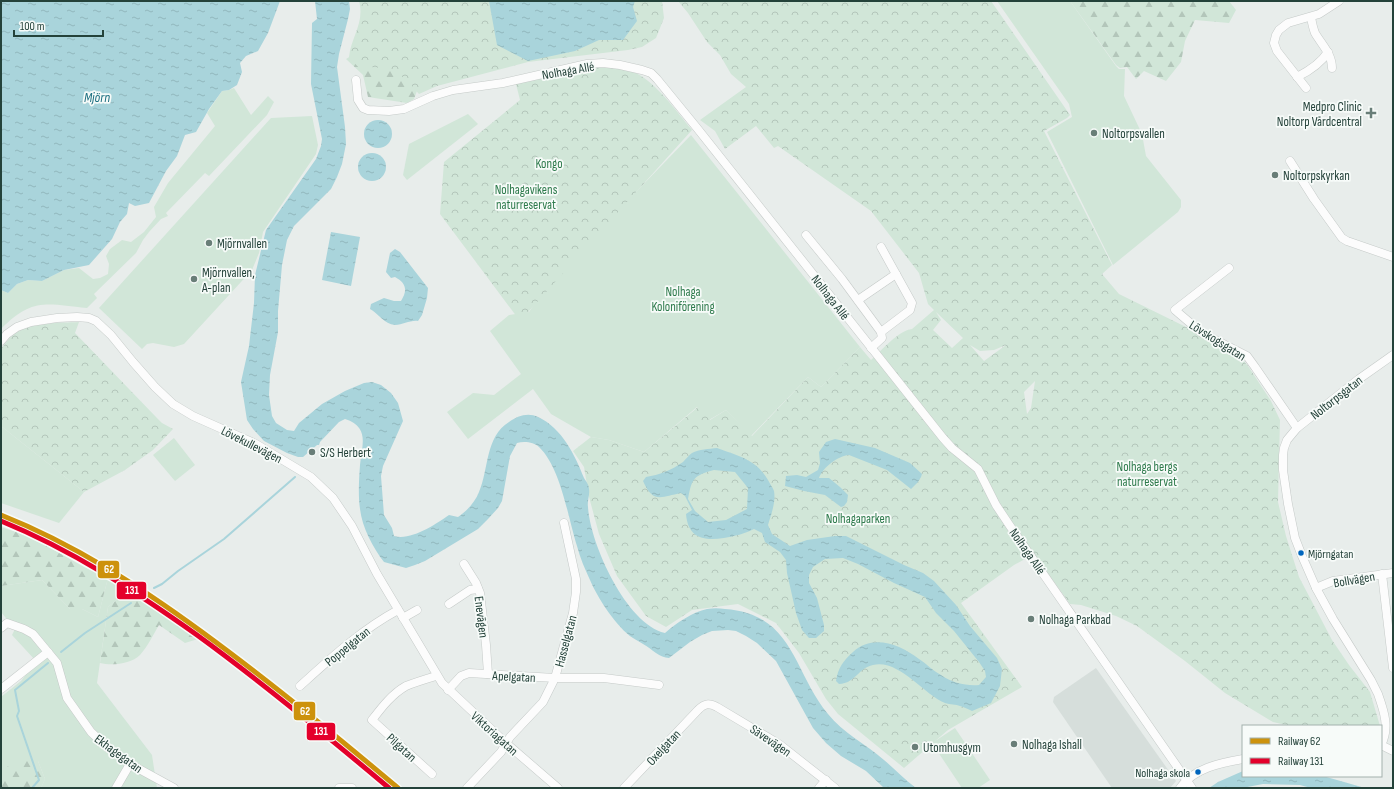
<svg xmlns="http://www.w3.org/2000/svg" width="1394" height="789" font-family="'Sofia Sans Condensed',sans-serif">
<defs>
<pattern id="forest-firs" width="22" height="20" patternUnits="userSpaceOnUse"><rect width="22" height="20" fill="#d1e6d8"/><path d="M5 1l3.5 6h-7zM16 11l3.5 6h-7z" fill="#b3c6ba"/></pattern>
<pattern id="park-crowns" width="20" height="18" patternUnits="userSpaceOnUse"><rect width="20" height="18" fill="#d1e6d8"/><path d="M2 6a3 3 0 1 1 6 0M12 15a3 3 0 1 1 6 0" fill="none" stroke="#b3c6ba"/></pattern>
<pattern id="water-ripples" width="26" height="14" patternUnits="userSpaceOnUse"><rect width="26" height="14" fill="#a9d4db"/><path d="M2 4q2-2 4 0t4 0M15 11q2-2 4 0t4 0" fill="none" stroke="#91b7bd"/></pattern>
</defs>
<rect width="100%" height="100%" fill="#e8edeb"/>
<!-- built -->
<path fill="#d6dedb" d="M1096,668L1176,781L1170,788H1112L1053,702L1054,697Z"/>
<!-- green -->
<g fill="#d1e6d8">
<path d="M997,1H1070L1116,66L1119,69H1125L1124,96L1142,134L1146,156L1181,200V207L1178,212L1113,265L1047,132L1072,117L1069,104Z"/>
<path d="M234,88L251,115L268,96L274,102L267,115L209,176L205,173L166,213L168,216L161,219L149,232L143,240L136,253L94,294L97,298L87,308C47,304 32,297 1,329V290L8,293L17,284L28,280L42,281L64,270L79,268L93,279L100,278L108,274L109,264L106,256L110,249L122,240L131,242L144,232L156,217L154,207L168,183L215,126L207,113L222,91L229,90Z"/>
<path d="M468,114L478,124L407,180L403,175L409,144Z"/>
<path d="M312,116L318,145L316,154L263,232L259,253L252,270L184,344L174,347L153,343L147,344L142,349L99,308L271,118Z"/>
<path d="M691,135L860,347L821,387L808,377L751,436L726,410L709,420L697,407L644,452L609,440L591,437L551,414L533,389L468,439L447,412L473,393L494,395L521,374L490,331L509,315L529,312L549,282Z"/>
<path d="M1,426L84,492L59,523L1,503Z"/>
<path d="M174,438L195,465L175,481L153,455Z"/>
<path d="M108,578L127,591L108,607L97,683L152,755L157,788H41L45,779L38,761L1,772V697L21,681L36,661L12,635L15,629L1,612V586L42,580L70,609H82L98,617Z"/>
<path d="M955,728L990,780L978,788H962L932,743Z"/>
</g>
<!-- forest -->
<g fill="url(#forest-firs)">
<path d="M1070,1H1229L1236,10L1229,23L1195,20L1185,41L1181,62L1166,81L1144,71L1136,79L1127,67L1120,68L1116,65Z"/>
<path d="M369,45L420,83L414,99L407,103L368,97L363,75L346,59Z"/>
<path d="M1,527L31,537L84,567L108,578L98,617L82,609H70L42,580L1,586Z"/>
<path d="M127,591L198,639L185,643L159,625C153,635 148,646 140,655C131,664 112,666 100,663L108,607Z"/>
<path d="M28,752L38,761L45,779L41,788H1V772L17,759Z"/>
</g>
<!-- park -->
<g fill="url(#park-crowns)" fill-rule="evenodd">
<path d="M359,1H662L664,18L656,38L642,47L628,50L528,62L437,86L419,94C414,89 410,82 404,78C392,69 374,65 359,68L349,57C351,37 365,23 359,1Z"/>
<path d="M678,1H991L1070,115L1067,118L1044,131L1112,265L1102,274L1119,294L1186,327L1243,360L1248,366L1271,401L1280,420L1278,502L1286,536L1299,577L1332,640L1349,665L1370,692L1380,726H1290L1273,722L1225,693L1185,661L1137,626L1116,616L1081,605L1070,604L1034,554L1014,565L961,603L1022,687L948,730L904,768L838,714L826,699L799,653L776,623L738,604L692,610L666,627L646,616L617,576L599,534L589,497L584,467L573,451L591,437L609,440L644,452L698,407L710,420L726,410L752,436L808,377L821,387L860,347L871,360C881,351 899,330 912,329L934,310L928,304L919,273L871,211L778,146L774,148L756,126L725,149L715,131L700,120L746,87L731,74L720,55L707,42L688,13ZM936,312L963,338L952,348L933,330L941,320ZM970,345L980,351L994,350L1006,345L984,361ZM1035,381L1031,408L1027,414L1024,392Z"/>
<path d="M594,65C605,65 625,67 634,72C657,83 676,111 692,130L520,321L440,214L444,162L520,100L516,84Z"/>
<path d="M79,322L75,333L156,417L162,423L173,429L153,450L125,470L84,492L1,426V349C5,344 9,338 14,334C30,322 59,323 79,322Z"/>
</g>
<!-- water -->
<g fill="url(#water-ripples)" fill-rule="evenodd">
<path d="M1,1H280L268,33L258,51L246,56L240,63L242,72L237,85L229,90L222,91L209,109L196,132L185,135L177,156L166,171L149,203L135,206L129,203L127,214L120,222L112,239L89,265L64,270L42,281L28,280L17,284L8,293L1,290Z"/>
<path d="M315,1H349L350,9L348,19L339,54L337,67L345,127L346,144L342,164L337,177L331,189L294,226L287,240L282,265L278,311V332L270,375L269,395L272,416L276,423L287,430L294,431L299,423L322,404L345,391L364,383L372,382L381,385L391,393L398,403L403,421L383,466L381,476L384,515L392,528L394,536C411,541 436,524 449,515L458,517C467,511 475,502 479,492C489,469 485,437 509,422C517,416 528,412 538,417C562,428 575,455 584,478C586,481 589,485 589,489C590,495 587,501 588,507C590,543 626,624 665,633C676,623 693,612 707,609C713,608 719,608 725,609C794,614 793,672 828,714C843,733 866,744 884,760C895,769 905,780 916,788H884L866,771L841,756L826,743L813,728L776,661L757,643L746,636L736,631L728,630L712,631L702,635L690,642L669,658C660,658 652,649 643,644C640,642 636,640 633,638C617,628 597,597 590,580C585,569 580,558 577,546C568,518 561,468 539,447C534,442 524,441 517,443L510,456L502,501L498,508L488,519L478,529L425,561L415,565L406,568L384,562C373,548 362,527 360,509C358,495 359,479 360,465C362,445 370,427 345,419L339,422L320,442L319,445H317L303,457H298L287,453L264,441L253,429L247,420L241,382L249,346L254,303L255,275L266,230L316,159L321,146L322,139L311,84L312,23L317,19Z"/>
<path d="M489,1H635L633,7L637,21L623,40H599L575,51L528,61L497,45Z"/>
<circle cx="378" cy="134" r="14"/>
<circle cx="372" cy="167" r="14"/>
<path d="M331,232L360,237L351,286L322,280Z"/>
<path d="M395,249L400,252L428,288L427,298L422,315L418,321C410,320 403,325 395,325C384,324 379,314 370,309L371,304L384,298L394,301H401C408,290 406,283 395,277L391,278L386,272L390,253Z"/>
<path d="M835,439L875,448L910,463L922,474L921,477L918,482L911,489L887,470L849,455C838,456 823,467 819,478H829L840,487L848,495L847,502L844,506L841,507L825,495L804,491L785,486L786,476L797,475L806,477L818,470L820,463L819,452L826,442Z"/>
<path d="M717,448C738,456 756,459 768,480C770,484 773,488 774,491C776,502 771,515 768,525L772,534L790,546L807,540L835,536H846L904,565L923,573L934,581L956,605L970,626L997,658L1002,669L1000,686L991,703L972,711C968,709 964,707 960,706C956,704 950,705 945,703C923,694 899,659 873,665C858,668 856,683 839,684L836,681C838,668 843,661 853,652C873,634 899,644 919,659C927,664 933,671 941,675C952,683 966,686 979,685L986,677L985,671L979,662L954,631L936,613L925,597L894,583L858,564L843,558L825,559L813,567L809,575V583L817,598L824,625V631L816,638H809L802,630L796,613L787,573L786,560L780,552L765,542L762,533L754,529C744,534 735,536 724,538C703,541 688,538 686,514L692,510L685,496L681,493C661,497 653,504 643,481L646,477C659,475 672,470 683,462C686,459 689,455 692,453C699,449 709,449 717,448ZM714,470L735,472L748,488L747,509L726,520L708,522L695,511L688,499C692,478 693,476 714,470Z"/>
<path d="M1243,771V776H1323L1365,788H1311L1300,785L1263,784L1242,788H1209L1218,782Z"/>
</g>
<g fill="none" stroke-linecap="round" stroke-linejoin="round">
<!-- stream -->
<g stroke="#a9d4db" stroke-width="2">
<path d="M154,588L162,584L178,571L224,539L295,477"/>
<path d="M61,652L85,633L131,603"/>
<path d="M32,788L39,780L17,716L19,711L15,690L48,663"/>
</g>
<!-- minor casing -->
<g stroke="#c5cac8" stroke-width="9">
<g id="minor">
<path d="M1311,17C1312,23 1313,28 1315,33C1322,45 1332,54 1332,68"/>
<path d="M1297,77C1309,71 1321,63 1328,52"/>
<path d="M356,80L358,100L363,108L368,110L389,111L404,109L433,96L453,90L503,83L587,64L603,63L620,65L642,70L651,73L657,79L697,128L943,438L952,448L978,469L996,505L1010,526L1192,788"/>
<path d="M1306,88L1277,51L1274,43L1276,35L1279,30L1288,23L1319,14L1339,1"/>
<path d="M1290,161L1314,199L1342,238L1347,241L1393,257"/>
<path d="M806,235L842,279L881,332L882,338L871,348"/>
<path d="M1229,268L1175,310L1202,333L1247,356L1255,367L1297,428"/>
<path d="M858,300L896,274"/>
<path d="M881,332L910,310L912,303L881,247"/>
<path d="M1,341L7,334L17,327L31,322L57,318L77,317L89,318L96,321L111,335L133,362L155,387L173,404L193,416L256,444L311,477L333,498L352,526L377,574L442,683L507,744L558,788"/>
<path d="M464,564L476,583L480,593L486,645L488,674"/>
<path d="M1382,574L1393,668"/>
<path d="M1316,588L1333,581L1393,573"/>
<path d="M449,604L470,590L478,589"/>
<path d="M403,618L417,610"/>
<path d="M1,628L7,623L24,629L33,634L57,663L67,698L91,732L107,747L130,764L174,788"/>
<path d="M300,686C331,658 361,630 398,610"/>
<path d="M1,689L48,652"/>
<path d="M448,690L461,676L469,673L555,678H604L659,685"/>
<path d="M1381,745C1390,728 1384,711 1378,694L1371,680L1333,619L1316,588L1302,556L1295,538L1288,504L1283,470V455L1284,448L1287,440L1297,428L1359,379L1393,355"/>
<path d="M1381,745L1393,751"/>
<path d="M432,774L372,720C382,707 392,694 406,686C416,682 426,679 436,676"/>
<path d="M116,788L130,764"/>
<path d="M339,788H352"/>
<path d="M467,788L501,752L510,737L543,702L555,678L573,613L576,592V579L564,523"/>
<path d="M624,788L698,710C705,703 709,703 717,707L779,744L835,788"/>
<path d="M819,788L826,780"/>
<path d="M1180,788C1194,768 1220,763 1243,759"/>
</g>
</g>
<!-- minor -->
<use href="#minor" stroke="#fcfcfc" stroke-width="8"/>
<!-- rail-1 casing -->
<g stroke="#f7fbf9" stroke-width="8">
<path id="rail-1" d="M1,515C74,544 139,586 202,632C269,681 334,734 398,788"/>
</g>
<!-- rail-2 casing -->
<g stroke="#f7fbf9" stroke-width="8">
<path id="rail-2" d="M1,521C72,550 135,591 197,635C263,683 326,735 389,788"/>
</g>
<!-- rail-1 -->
<use href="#rail-1" stroke="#cd920c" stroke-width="5"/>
<!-- rail-2 -->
<use href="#rail-2" stroke="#e4002b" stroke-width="5"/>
</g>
<!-- markers -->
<g fill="#697e78" stroke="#f7fbf9" stroke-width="1.5">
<path d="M1369 107h4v4h4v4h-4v4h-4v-4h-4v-4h4z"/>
<circle cx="1094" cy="133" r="4"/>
<circle cx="1275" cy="175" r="4"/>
<circle cx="209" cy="243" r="4"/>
<circle cx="194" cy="279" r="4"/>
<circle cx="312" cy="452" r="4"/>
<circle cx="1031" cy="619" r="4"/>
<circle cx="1014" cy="744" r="4"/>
<circle cx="915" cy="747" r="4"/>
</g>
<g fill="#0065bd" stroke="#f7fbf9" stroke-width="1.5">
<circle cx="1301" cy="553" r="3.5"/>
<circle cx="1198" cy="772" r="3.5"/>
</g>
<g text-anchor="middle" stroke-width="3.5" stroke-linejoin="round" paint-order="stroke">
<!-- bus labels -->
<g font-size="12" fill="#24423a" stroke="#f7fbf9" text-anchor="start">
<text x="1308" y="558">Mjörngatan</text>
<text x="1190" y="777" text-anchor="end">Nolhaga skola</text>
</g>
<!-- street labels -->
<g font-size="13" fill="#24423a" stroke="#f7fbf9">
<text transform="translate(568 70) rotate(-10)" y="5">Nolhaga Allé</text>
<text transform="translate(831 297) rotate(52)" y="5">Nolhaga Allé</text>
<text transform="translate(1218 340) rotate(32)" y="5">Lövskogsgatan</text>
<text transform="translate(1336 397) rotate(-38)" y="5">Noltorpsgatan</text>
<text transform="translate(252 444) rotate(27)" y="5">Lövekullevägen</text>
<text transform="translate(1028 551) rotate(55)" y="5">Nolhaga Allé</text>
<text transform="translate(1354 579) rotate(-10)" y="5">Bollvägen</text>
<text transform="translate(482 617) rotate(83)" y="5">Enevägen</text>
<text transform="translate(565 641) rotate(-75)" y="5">Hasselgatan</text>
<text transform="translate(347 646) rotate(-39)" y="5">Poppelgatan</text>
<text transform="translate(514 676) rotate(3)" y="5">Apelgatan</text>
<text transform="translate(495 733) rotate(42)" y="5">Viktoriagatan</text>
<text transform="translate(771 740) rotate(34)" y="5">Sävevägen</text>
<text transform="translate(402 747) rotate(42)" y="5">Pilgatan</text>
<text transform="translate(663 747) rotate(-47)" y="5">Oxelgatan</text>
<text transform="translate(119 753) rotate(36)" y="5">Ekhagegatan</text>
</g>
<!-- poi labels -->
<g font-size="13" fill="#24423a" stroke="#f7fbf9" text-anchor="start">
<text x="1362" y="111" text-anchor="end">Medpro Clinic<tspan x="1362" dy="15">Noltorp Vårdcentral</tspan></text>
<text x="1102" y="138">Noltorpsvallen</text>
<text x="1283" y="180">Noltorpskyrkan</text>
<text x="217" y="248">Mjörnvallen</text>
<text x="202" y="277">Mjörnvallen,<tspan x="202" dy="15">A-plan</tspan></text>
<text x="320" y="457">S/S Herbert</text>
<text x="1039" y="624">Nolhaga Parkbad</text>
<text x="1022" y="749">Nolhaga Ishall</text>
<text x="923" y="752">Utomhusgym</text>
</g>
<!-- park labels -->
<g font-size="13" fill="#2d7a4b" stroke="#f7fbf9">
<text x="549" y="168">Kongo</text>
<text x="526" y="194">Nolhagavikens<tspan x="526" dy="15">naturreservat</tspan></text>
<text x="683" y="296">Nolhaga<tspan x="683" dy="15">Koloniförening</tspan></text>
<text x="1147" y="471">Nolhaga bergs<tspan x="1147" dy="15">naturreservat</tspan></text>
<text x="858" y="523">Nolhagaparken</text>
</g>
<!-- water labels -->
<g font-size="14" font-style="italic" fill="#1c6f80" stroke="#f7fbf9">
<text x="97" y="102">Mjörn</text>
</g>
</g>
<g stroke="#f7fbf9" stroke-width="1.5">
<rect x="97" y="560" width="23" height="19" rx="4" fill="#cd920c"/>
<rect x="116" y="581" width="31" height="19" rx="4" fill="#e4002b"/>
<rect x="293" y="701" width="23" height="20" rx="4" fill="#cd920c"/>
<rect x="306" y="722" width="30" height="19" rx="4" fill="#e4002b"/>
</g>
<g font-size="11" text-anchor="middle" font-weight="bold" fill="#fff">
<text x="109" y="573">62</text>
<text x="132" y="594">131</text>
<text x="305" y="715">62</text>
<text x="321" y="735">131</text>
</g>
<!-- border -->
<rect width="1394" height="789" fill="none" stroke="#24423a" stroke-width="4"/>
<!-- legend -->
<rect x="1242" y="725" width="140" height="52" fill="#f7fbf9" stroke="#a3b1ad"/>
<rect x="1250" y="738" width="20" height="6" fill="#cd920c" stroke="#a3b1ad"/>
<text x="1278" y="745" font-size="12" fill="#24423a">Railway 62</text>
<rect x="1250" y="758" width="20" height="6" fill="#e4002b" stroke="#a3b1ad"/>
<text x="1278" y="765" font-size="12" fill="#24423a">Railway 131</text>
<!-- scale -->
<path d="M14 30v6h89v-6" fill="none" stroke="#24423a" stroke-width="2"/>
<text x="20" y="30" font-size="12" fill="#24423a" stroke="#f7fbf9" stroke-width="3" paint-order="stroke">100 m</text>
</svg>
